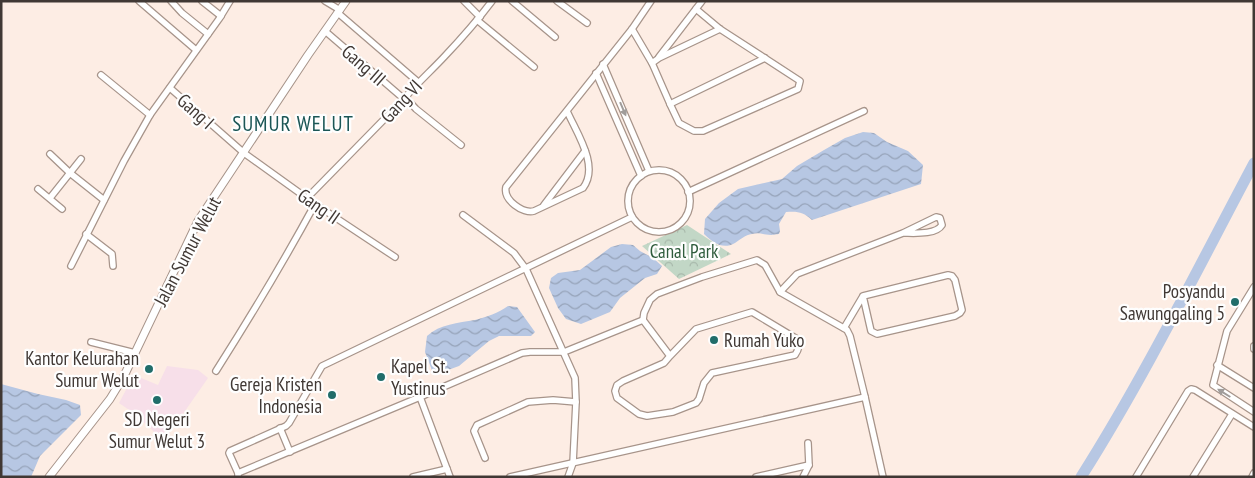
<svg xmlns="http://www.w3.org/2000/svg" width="1255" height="478" font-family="'PT Sans Narrow',sans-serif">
<defs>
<pattern id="park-crowns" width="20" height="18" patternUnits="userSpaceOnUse" patternTransform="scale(1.25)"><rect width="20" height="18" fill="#c2d7c6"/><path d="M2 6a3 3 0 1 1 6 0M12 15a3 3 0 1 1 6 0" fill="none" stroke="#a8b9ab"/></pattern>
<pattern id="water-waves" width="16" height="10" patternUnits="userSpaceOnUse" patternTransform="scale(1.25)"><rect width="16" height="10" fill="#b7c7e3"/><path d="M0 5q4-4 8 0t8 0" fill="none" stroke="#96a3b9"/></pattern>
</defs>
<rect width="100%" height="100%" fill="#fdede4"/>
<!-- education -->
<path fill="#f7dfe9" d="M167,366L198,370L208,378L164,441L135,414L119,403L134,375L158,385Z"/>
<!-- park -->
<path fill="url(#park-crowns)" d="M687,225L731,254L679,279L642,246Z"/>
<!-- water -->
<g fill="url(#water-waves)">
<path d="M863,132L874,133L887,142L908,151L923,165L921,184L812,220C803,212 798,211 786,212L779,224L780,231L779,234C778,234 772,235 771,235C764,235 760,232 752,234C745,235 741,239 735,243C723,250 713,243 704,234L705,219L719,203L738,189L782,179L797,166L824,150L845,138Z"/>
<path d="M622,244L633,245L640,251L653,258L662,266L657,274L645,278L620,298L610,312L581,324L566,319L558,308L549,288L551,278L558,273L580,270L611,247Z"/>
<path d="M508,306L517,307L535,332L531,336H499L489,341L459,366L437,374L433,373L425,352L427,336C440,324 458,323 475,320C487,317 498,313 508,306Z"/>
<path d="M1,384L38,394L66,400L80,405L81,415L40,456L31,477H1Z"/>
</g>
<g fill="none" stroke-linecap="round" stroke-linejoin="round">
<!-- river -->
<path stroke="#b7c7e3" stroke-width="11" d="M1081,477C1145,376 1198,268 1254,163"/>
<!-- minor casing -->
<g stroke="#a7948a" stroke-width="8">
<g id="minor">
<path d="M139,1L196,50"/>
<path d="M171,1L182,13L208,34"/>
<path d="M202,1L221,16"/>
<path d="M325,1L340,10"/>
<path d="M464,1L480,17"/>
<path d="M512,1L555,37"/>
<path d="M557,1L587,23"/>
<path d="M338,13L418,82"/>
<path d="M477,20L534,67"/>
<path d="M632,29L652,63L670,104L679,123L694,131H703L798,89L800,81L720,29L696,9"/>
<path d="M325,31L404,99"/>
<path d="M659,57L702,1"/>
<path d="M652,63L659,58L720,29"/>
<path d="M603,64L649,171"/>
<path d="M596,73L641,176"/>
<path d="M101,75L150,115"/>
<path d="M170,88L244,153L315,204L395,257"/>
<path d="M405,97L416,109L461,145"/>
<path d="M670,104L765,58"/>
<path d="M567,111C576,132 600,166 583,188L534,211C523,214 503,200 506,187L632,29L651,1"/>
<path d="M50,154L70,173L104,200"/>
<circle cx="659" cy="201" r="31"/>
<path d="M38,189L62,209"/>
<path d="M688,192L864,111"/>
<path d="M50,198L81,159"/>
<path d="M307,198L404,99C416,84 431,71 444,57C461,39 477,21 492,1"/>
<path d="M544,205L585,151"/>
<path d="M463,215L514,253L526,269L575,378L576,402L573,463L568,477"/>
<path d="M86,234L112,254L113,266"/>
<path d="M71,266L124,161L150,115L219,19L230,1"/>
<path d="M1254,287L1227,331L1213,385L1254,412"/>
<path d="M780,292L797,274L903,233L936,217L940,218L942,225C936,235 914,233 903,233"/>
<path d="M844,328L863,296L948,275L952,276L955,280L962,310L960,313L955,316L877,334L871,331L863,296"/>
<path d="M91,342L135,353"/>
<path d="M1254,346V349"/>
<path d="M670,356L696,329L752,312L797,339C800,345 799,349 795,355L712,373L704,383L699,399L696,403L673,412L647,416L639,414L617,398L615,391L617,385L623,381L664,363L670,356L643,320L644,313L650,300L657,294L702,277L757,260L765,265L780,292L847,330L850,336L865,397"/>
<path d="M1217,365L1254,388"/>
<path d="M216,371C251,316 284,261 315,204"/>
<path d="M420,397L450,477"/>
<path d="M280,428L290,452"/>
<path d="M485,458L474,431L477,425L528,402L553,400L576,402"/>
<path d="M238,473L420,397L522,353L530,352H564L643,320"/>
<path d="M238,477V473L229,453L230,451L286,426L289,423L322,366L632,217"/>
<path d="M413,477L447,469"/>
<path d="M510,477L865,397L883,477"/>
<path d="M756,477L809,465"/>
<path d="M803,477L809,465L808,443"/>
<path d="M1136,477L1188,391L1191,389L1195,390L1254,427"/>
<path d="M1193,477L1232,414"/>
<path d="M1252,477L1254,473"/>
</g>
</g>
<!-- tertiary casing -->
<g stroke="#a7948a" stroke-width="9">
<path id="tertiary" d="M49,477L110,399L124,376L198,221L308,55L346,1"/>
</g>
<!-- minor -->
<use href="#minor" stroke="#fff" stroke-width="5.5"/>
<!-- tertiary -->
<use href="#tertiary" stroke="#fff" stroke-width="7"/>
</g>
<!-- one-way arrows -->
<defs><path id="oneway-solid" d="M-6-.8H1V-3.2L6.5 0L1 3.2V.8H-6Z" transform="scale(1.25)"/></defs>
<g fill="#a09c9a">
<use href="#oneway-solid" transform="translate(623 109) rotate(67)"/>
<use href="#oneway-solid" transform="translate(1224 393) rotate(-148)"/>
</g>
<!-- markers -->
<g fill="#216d6a" stroke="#fefefe" stroke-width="2">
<circle cx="1235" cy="302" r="5"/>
<circle cx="714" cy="340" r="5"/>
<circle cx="149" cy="369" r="5"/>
<circle cx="381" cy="377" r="5"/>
<circle cx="332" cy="395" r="5"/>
<circle cx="157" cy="400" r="5"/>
</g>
<g text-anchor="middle" stroke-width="4.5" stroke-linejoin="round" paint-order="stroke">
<!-- street labels -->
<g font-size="19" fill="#403834" stroke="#fefefe">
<text transform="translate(364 65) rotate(41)" y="7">Gang III</text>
<text transform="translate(401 101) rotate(-47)" y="7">Gang VI</text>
<text transform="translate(196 111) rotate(42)" y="7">Gang I</text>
<text transform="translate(319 206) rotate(35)" y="7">Gang II</text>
<text transform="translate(187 251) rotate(-62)" y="7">Jalan Sumur Welut</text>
</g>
<!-- park labels -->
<g font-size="19" fill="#2f5c3c" stroke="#fefefe">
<text x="684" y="258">Canal Park</text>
</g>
<!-- poi labels -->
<g font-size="19" fill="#403834" stroke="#fefefe" text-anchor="end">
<text x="1225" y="298">Posyandu<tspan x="1225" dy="22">Sawunggaling 5</tspan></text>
<text x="724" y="347" text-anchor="start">Rumah Yuko</text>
<text x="139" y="365">Kantor Kelurahan<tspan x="139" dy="22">Sumur Welut</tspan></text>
<text x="391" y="373" text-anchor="start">Kapel St.<tspan x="391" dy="22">Yustinus</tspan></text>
<text x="322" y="391">Gereja Kristen<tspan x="322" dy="22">Indonesia</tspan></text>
<text x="157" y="426" text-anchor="middle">SD Negeri<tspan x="157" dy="22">Sumur Welut 3</tspan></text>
</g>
<!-- quarter labels -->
<g font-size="21" letter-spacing="1" fill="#1b5655" stroke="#fefefe">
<text x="293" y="131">SUMUR WELUT</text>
</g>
</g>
<!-- border -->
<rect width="1255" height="478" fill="none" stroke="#403834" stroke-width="5"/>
</svg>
